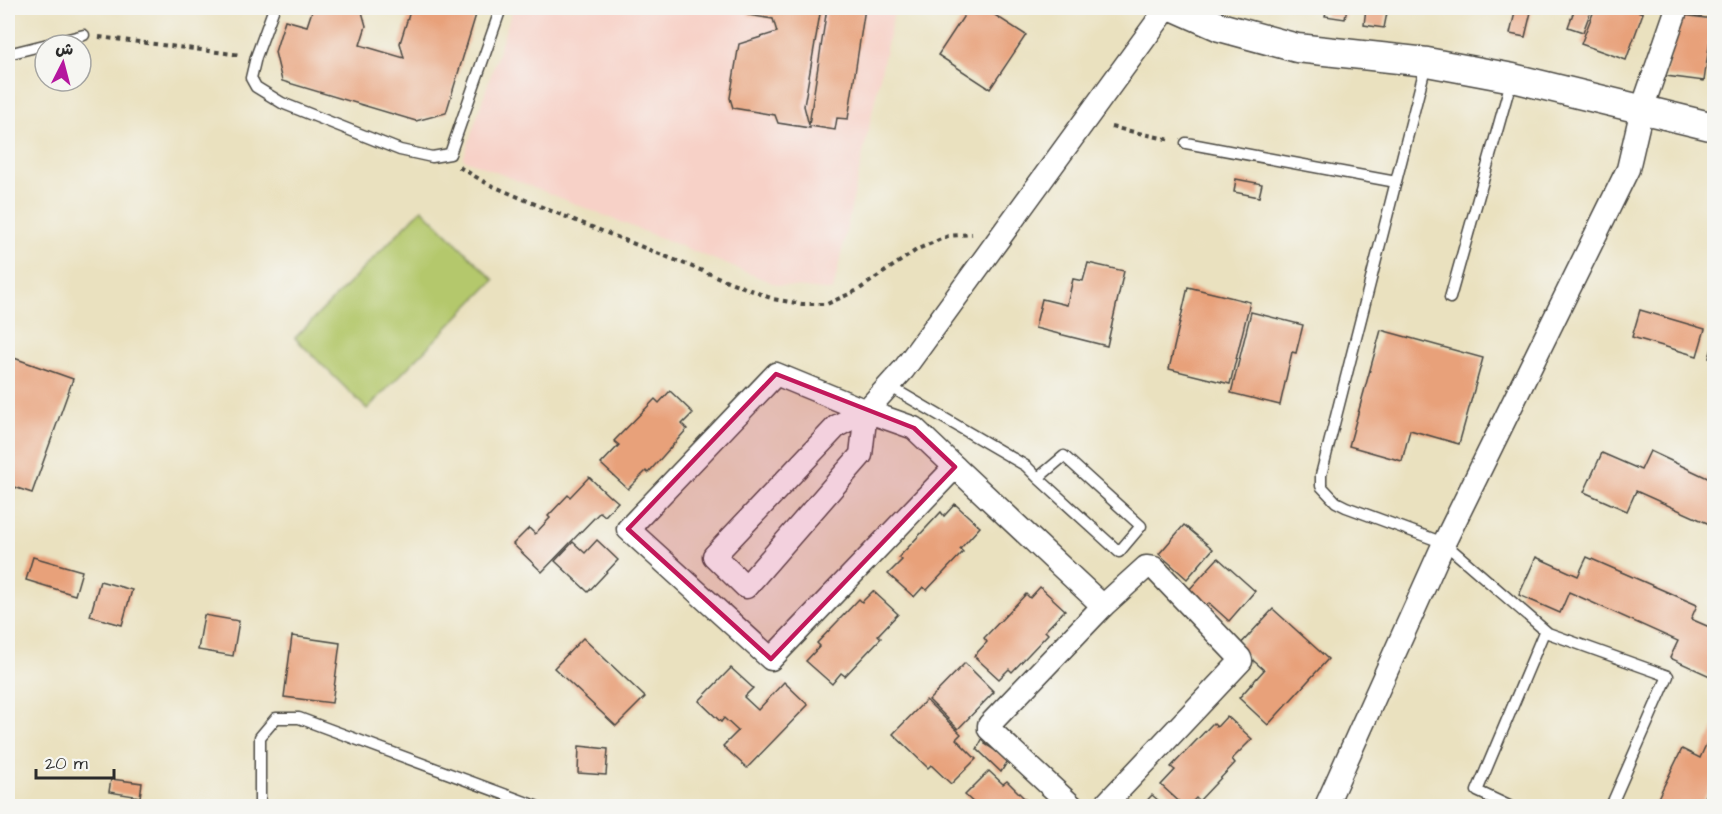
<svg xmlns="http://www.w3.org/2000/svg" width="1722" height="814" font-family="'Architects Daughter','Playpen Sans Arabic',sans-serif">
<rect width="100%" height="100%" fill="#f6f6f2"/>
<filter id="ink" filterUnits="userSpaceOnUse"><feTurbulence type="fractalNoise" baseFrequency=".0167" numOctaves="2"/><feDisplacementMap in="SourceGraphic" scale="12" xChannelSelector="R" yChannelSelector="G"/><feConvolveMatrix kernelMatrix="1 2 1 2 8 2 1 2 1" color-interpolation-filters="sRGB"/></filter>
<filter id="wash" filterUnits="userSpaceOnUse"><feTurbulence type="fractalNoise" baseFrequency=".008" numOctaves="4" result="noise"/><feDisplacementMap in="SourceGraphic" scale="24" xChannelSelector="R" yChannelSelector="G"/><feGaussianBlur stdDeviation="1.35" result="paint"/><feColorMatrix in="noise" values="0 0 0 0 0 0 0 0 0 0 0 0 0 0 0 0 0 1.4 0 .05"/><feComposite in="paint" operator="in"/></filter>
<g filter="url(#wash)">
<rect width="100%" height="100%" fill="#eae1bf"/>
<!-- built -->
<path fill="#f7d1c7" d="M513,8H895L833,291L778,285L463,159Z"/>
<!-- green -->
<path fill="#b4c86c" stroke="#707a4c" stroke-width="1.5" d="M422,209L494,280L367,409L295,338Z"/>
<g id="blocks">
<!-- building -->
<g fill="#e8a17a">
<path d="M313,8H361L366,26L360,45L404,58L400,43L411,8H478L446,113L416,121L282,81L275,52L285,20L307,26Z"/>
<path d="M750,8H821L804,106L809,125L827,8H865L848,119L837,118L835,130L810,126V128L778,123L775,115L733,108L730,98L739,44L777,32L773,19L748,15Z"/>
<path d="M969,8H984L1026,35L990,89L938,55Z"/>
<path d="M1327,8H1347L1345,19L1325,16Z"/>
<path d="M1366,8H1388L1384,28L1364,25Z"/>
<path d="M1516,8H1532L1525,37L1510,34Z"/>
<path d="M1575,8H1592L1583,32L1568,27Z"/>
<path d="M1595,8H1629L1643,13L1626,60L1581,44Z"/>
<path d="M1675,14L1713,19L1704,81L1666,76Z"/>
<path d="M1236,179L1262,184L1259,197L1234,192Z"/>
<path d="M1088,263L1124,271L1107,346L1035,328L1042,299L1067,305L1073,279L1083,281Z"/>
<path d="M1188,287L1250,302L1230,384L1169,369Z"/>
<path d="M1640,310L1705,329L1697,356L1632,337Z"/>
<path d="M1251,312L1303,325L1296,353L1292,352L1280,405L1231,393Z"/>
<path d="M1381,330L1483,358L1459,444L1410,430L1402,461L1349,446Z"/>
<path d="M1714,341V360L1709,358Z"/>
<path d="M14,358L73,379L32,493L8,485V376Z"/>
<path d="M670,391L693,413L682,424L687,429L648,473L646,471L628,489L601,464L619,445L614,441L655,399L659,403Z"/>
<path d="M1650,451L1714,481V526L1636,491L1627,511L1584,492L1602,453L1641,470Z"/>
<path d="M589,477L610,497L611,496L618,502L605,516L600,512L542,572L513,544L529,528L535,534L550,518L548,516L568,495L570,497Z"/>
<path d="M955,504L980,527L960,549L963,552L927,590L923,587L914,597L888,574L902,560L899,557L941,512L944,516Z"/>
<path d="M1184,525L1213,549L1187,579L1159,554Z"/>
<path d="M597,540L618,560L588,592L555,561L573,542L585,553Z"/>
<path d="M33,557L82,571L75,595L26,580Z"/>
<path d="M1536,557L1578,576L1587,557L1697,605L1691,619L1714,629V670L1712,677L1670,658L1678,641L1569,592L1560,613L1519,595Z"/>
<path d="M1218,558L1255,591L1229,621L1209,603L1205,607L1188,591Z"/>
<path d="M100,581L132,590L122,625L90,616Z"/>
<path d="M1040,587L1065,610L1045,631L1048,634L1012,672L1009,669L999,679L974,656L987,642L984,638L1026,594L1030,598Z"/>
<path d="M873,591L898,614L878,635L881,638L845,676L841,673L832,684L806,661L820,646L817,643L859,599L862,602Z"/>
<path d="M1273,609L1328,659L1268,725L1239,698L1264,670L1238,647Z"/>
<path d="M204,615L239,621L233,656L198,650Z"/>
<path d="M292,636L340,643L332,703L284,697Z"/>
<path d="M583,638L645,697L616,726L554,668Z"/>
<path d="M965,663L994,692L958,729L929,700Z"/>
<path d="M731,668L753,688L744,697L758,710L784,682L808,705L747,768L723,746L738,731L724,718L721,722L699,701Z"/>
<path d="M926,700L961,734L956,739L976,759L951,784L931,765L928,768L893,734Z"/>
<path d="M1227,716L1252,739L1232,759L1235,763L1199,801L1196,798L1188,806H1184L1161,785L1175,770L1171,767L1213,723L1217,727Z"/>
<path d="M1714,727V778L1701,806H1654L1682,749L1700,758Z"/>
<path d="M985,734L990,736L985,744L1009,759L1001,772L977,749Z"/>
<path d="M579,746L608,749L606,775L578,773Z"/>
<path d="M989,771L1003,784L1007,781L1032,806H974L976,805L965,795Z"/>
<path d="M111,779L142,783L140,797L109,792Z"/>
<path d="M1152,795L1165,806H1134L1138,803L1142,806Z"/>
</g>
</g>
</g>
<g filter="url(#ink)">
<use href="#blocks" fill-opacity="0" stroke="#484641" stroke-width="1.5"/>
<g fill="none" stroke-linecap="round" stroke-linejoin="round">
<!-- service casing -->
<g stroke="#484641" stroke-width="13">
<g id="service">
<path d="M274,8L256,57L251,78L256,87L282,103L400,150L432,157L450,154L501,8"/>
<path d="M8,54L84,35"/>
<path d="M1426,64L1321,475V486L1336,502L1346,507L1444,543L1548,633L1668,676L1611,806"/>
<path d="M1186,143L1396,182"/>
<path d="M1450,298L1512,78"/>
<path d="M889,386L1026,466L1038,478L1119,552L1141,526L1064,456L1038,478"/>
<path d="M260,806V737L276,718H299L536,806"/>
<path d="M1509,806L1477,791L1544,632"/>
</g>
</g>
<!-- minor casing -->
<g stroke="#484641" stroke-width="25">
<g id="minor">
<path d="M866,411L861,455L746,587L714,556L837,426L866,411L914,428L955,467"/>
<path d="M1103,606L955,467L771,659L628,529L776,374L866,411L904,369L1167,8"/>
<path d="M1072,806L989,729V725L1103,606L1146,567L1154,568L1240,658L1241,661L1104,806"/>
<path d="M1326,806L1444,543L1628,169L1642,109L1677,8"/>
</g>
</g>
<!-- tertiary casing -->
<g stroke="#484641" stroke-width="31">
<path id="tertiary" d="M1177,8L1220,27L1297,48L1427,62L1513,78L1714,127"/>
</g>
<!-- path -->
<g stroke="#484641" stroke-width="4" stroke-dasharray="4.5 4.5" stroke-linecap="butt">
<path d="M99,37L241,55"/>
<path d="M1111,127L1171,140"/>
<path d="M459,167L488,184L549,210L773,299L802,304H827L858,290L918,249L948,236L972,234"/>
</g>
<!-- service -->
<use href="#service" stroke="#fff" stroke-width="10"/>
<!-- minor -->
<use href="#minor" stroke="#fff" stroke-width="22"/>
<!-- tertiary -->
<use href="#tertiary" stroke="#fff" stroke-width="28"/>
</g>
</g>
<!-- marked area -->
<path fill="#c2185b" fill-opacity="0.2" stroke="#c2185b" stroke-width="4.5" stroke-linejoin="round" d="M776,374L914,428L955,467L771,659L628,529Z"/>
<!-- margin -->
<rect width="1722" height="814" fill="none" stroke="#f6f6f2" stroke-width="30"/>
<!-- north arrow -->
<g transform="translate(63 63) rotate(6)"><circle r="28" fill="#f6f6f2" stroke="#a5a5a2" stroke-width="1.5"/>
<path d="M0-4.5L10 22L0 15L-10 22Z" fill="#b5179e"/>
<text y="-9" font-size="16" font-weight="bold" text-anchor="middle" fill="#2b2b2b">ش</text>
</g>
<!-- scale -->
<path d="M36 769v9h78v-9" fill="none" stroke="#2b2b2b" stroke-width="3"/>
<text x="45" y="769" font-size="18" fill="#2b2b2b" stroke="#f6f6f2" stroke-width="4.5" paint-order="stroke">20 m</text>
</svg>
